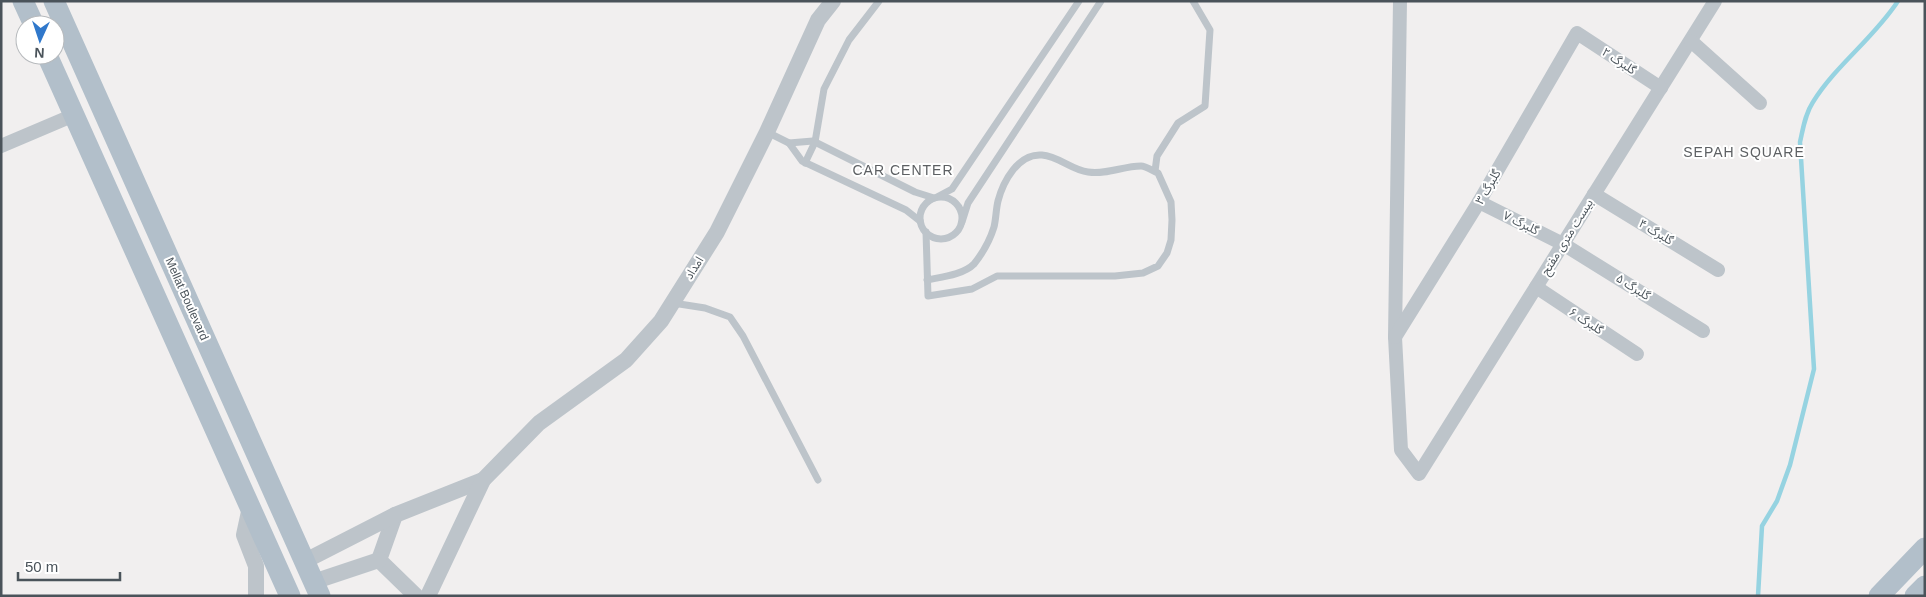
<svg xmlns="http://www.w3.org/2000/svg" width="1926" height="597" font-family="Helvetica,'Noto Sans Arabic',sans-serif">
<rect width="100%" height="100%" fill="#f1efef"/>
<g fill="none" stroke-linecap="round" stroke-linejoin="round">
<!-- stream -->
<path stroke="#96d3e1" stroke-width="4.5" d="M1758,596L1762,526L1777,501L1790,465L1814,369L1800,142C1803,129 1805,114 1813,102C1836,65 1874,38 1898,1"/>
<!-- service -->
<g stroke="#bdc4ca" stroke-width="7">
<path d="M767,132L789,143"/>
<path d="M805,163L815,142L824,89L849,40L879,1"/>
<path d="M1155,171L1157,156L1178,123L1205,106L1210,30L1193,1"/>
<path d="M937,197L952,189L1079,1"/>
<circle cx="941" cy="218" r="21"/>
<path d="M920,221L906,210L802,161L789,143L813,141L915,192L934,198"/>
<path d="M962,222L968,203L1101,1"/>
<path d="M926,232L928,296L972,289L997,276H1115L1143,273L1158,266L1167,253L1171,240L1172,220L1171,202L1158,173C1153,171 1146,166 1141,166C1123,166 1107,175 1088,172C1072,170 1058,156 1042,155C1018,153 1003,182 998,201C996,209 996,219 994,227C990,240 982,254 974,264C963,275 941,277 927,280"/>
<path d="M673,303L705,308L730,317L743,336L818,480"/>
</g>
<!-- minor -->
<g stroke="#bdc4ca" stroke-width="14">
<path d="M1400,1L1395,337L1401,450L1419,474L1715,1"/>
<path d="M1691,41L1760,103"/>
<path d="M1,146L74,115"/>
<path d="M1594,194L1718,270"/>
<path d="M1479,202L1563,244L1703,331"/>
<path d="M1536,287L1637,354"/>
<path d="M1395,337L1479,202L1577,33L1661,88"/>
</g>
<!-- tertiary -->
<g stroke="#bdc4ca" stroke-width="16">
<path d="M250,507L244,535L256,566V596"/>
<path d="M395,515L379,560L416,596"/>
<path d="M303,562L395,515L483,480"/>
<path d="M313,582L379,560"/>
<path d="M428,596L483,480L539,423L626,360L661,321L717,232L767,132L818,20L833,1"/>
</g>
<!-- primary -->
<g stroke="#b2bfca" stroke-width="21">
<path d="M23,1L34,25"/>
<path d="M54,1L320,596"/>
<path d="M47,55L290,596"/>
<path d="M1879,596L1925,548"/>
<path d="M1915,596L1925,586"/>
</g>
</g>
<g text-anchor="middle" stroke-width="4" stroke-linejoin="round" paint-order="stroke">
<!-- street labels -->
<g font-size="12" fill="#4a535a" stroke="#fff">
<text transform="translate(1619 61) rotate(33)" y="4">گلبرگ ۲</text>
<text transform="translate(1488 187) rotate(-60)" y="4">گلبرگ ۳</text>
<text transform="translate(1521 223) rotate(26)" y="4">گلبرگ ۷</text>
<text transform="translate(1656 232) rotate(31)" y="4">گلبرگ ۴</text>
<text transform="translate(1567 237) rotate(-58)" y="4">بیست متری مفتح</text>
<text transform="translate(694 268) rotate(-58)" y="4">امداد</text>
<text transform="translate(1633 287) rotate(32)" y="4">گلبرگ ۵</text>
<text transform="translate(187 299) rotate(66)" y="4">Mellat Boulevard</text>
<text transform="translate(1586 321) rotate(33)" y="4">گلبرگ ۶</text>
</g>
<!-- neighbourhood labels -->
<g font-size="14" letter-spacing="1" fill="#5d6063" stroke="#fff">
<text x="1744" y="157">SEPAH SQUARE</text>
<text x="903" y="175">CAR CENTER</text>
</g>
</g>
<!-- border -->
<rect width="1926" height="597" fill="none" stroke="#4a535a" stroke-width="5"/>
<!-- north arrow -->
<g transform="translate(40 40) rotate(183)"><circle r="24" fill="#ffffff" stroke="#b7babd"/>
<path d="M0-4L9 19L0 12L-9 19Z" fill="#3078cb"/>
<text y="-8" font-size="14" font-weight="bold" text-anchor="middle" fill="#4a535a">N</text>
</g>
<!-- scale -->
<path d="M18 572v8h102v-8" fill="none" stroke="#4a535a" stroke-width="2.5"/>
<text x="25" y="572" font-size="15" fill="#4a535a" stroke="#ffffff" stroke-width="4" paint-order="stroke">50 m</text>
</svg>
